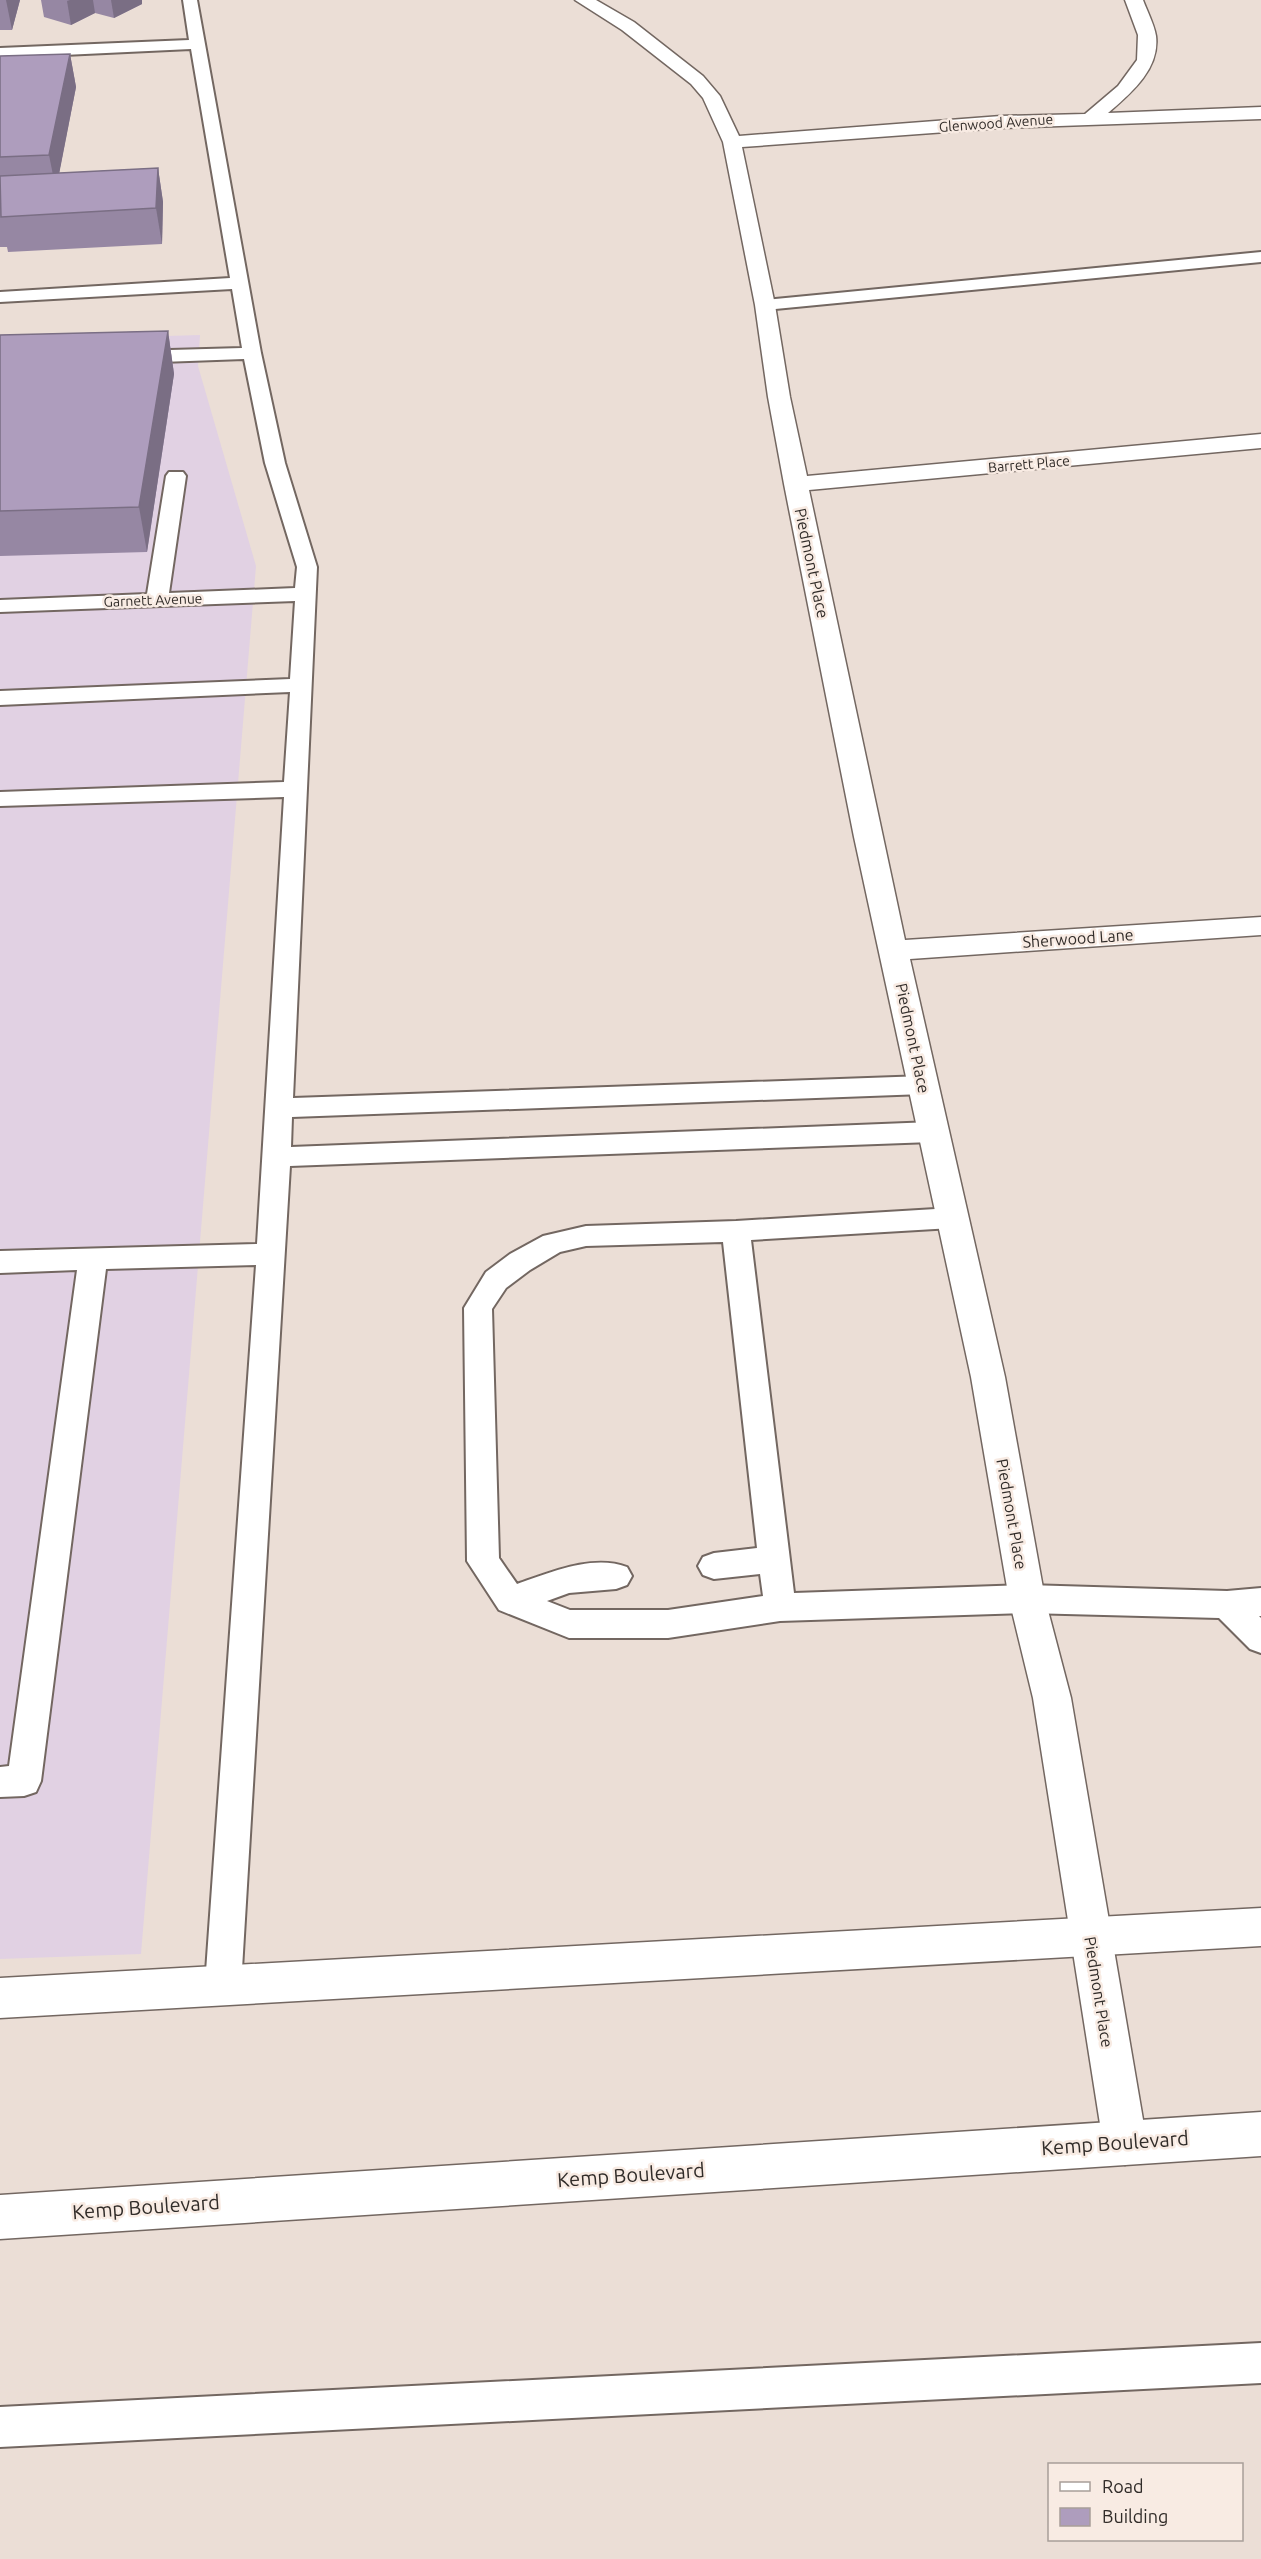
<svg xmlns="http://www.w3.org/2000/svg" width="1261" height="2559" font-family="Ubuntu,sans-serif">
<rect width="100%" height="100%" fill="#ebded6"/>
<!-- commercial -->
<path fill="#e1d1e3" d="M200,335L198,366L256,566L141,1954L0,1959V341Z"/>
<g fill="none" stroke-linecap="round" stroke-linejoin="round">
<!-- lane casing -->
<g stroke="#736761" stroke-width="4">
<g id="lane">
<path d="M183,0H197L261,353L285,463L317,567L293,1098L924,1076L933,1078L937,1085L933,1092L924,1094L292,1117L291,1147L932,1122L942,1125L945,1132L942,1139L932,1142L290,1166L241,1986L236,1998L223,2003L210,1998L205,1986L256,1265L106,1269L41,1781L36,1792L24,1796L0,1797V1767L9,1766L77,1270L0,1273V1251L257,1244L284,797L0,806V792L284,782L290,692L0,705V691L290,679L295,601L0,612V600L147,594L166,476L169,472H183L186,476L169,593L295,588L297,567L265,463L244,359L134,363L127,361L125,357L127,353L134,351L242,348L232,289L0,302V292L230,278L191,49L0,58V48L189,40Z"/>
<path d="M1261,252V262L765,310L759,309L756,305L759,301L765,300Z"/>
<path d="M952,1208L962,1211L966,1218L962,1225L952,1228L751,1240L794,1593L1027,1585L1227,1591L1261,1588V1616H1259L1261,1618V1653L1250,1649L1219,1618L1027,1613L780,1621L668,1638H569L499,1610L467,1561L464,1308L486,1272L510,1254L543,1236L586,1226L736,1221ZM723,1242L757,1548L714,1553L703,1557L698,1566L703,1575L714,1579L760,1574L763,1596L668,1610H570L547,1601L569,1593L616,1589L627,1585L632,1576L627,1567C592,1554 550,1573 517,1584L499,1558L492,1309L506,1288L530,1270L560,1252L586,1246Z"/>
<path d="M1261,2343V2383L0,2447V2407Z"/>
</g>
</g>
<!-- street casing -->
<g stroke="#736761" stroke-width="3">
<path id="street" d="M575,0H596L634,22L703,76L720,96L739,136L1001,116L1085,114L1118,86L1137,60L1138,35L1125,0H1143C1147,11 1154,24 1156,36C1160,69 1131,93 1108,113L1261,107V119L1001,128L742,147L775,305L790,397L807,476L1261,434V448L809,490L905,940L1261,917V935L910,959L1005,1377L1045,1599L1071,1698L1147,2143L1140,2158L1125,2165L1110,2158L1103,2143L1033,1698L1009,1599L971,1377L854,837L784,484L768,397L755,305L723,142L703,98L691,84L622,30Z"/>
</g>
<!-- secondary casing -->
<g stroke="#736761" stroke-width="3">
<g id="secondary">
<path d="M1261,1908V1946L0,2018V1978Z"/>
<path d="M1261,2112V2156L0,2239V2195Z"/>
</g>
</g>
<!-- lane -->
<use href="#lane" fill="#fff" fill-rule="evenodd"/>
<!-- street -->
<use href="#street" fill="#fff" fill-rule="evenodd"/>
<!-- secondary -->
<use href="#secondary" fill="#fff" fill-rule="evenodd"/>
</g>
<!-- wall -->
<g fill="#9687a3">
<path d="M0,0H20L12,30H0Z"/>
<path d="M41,0H142V4L114,18L95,13L71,25L44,17Z"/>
<path d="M70,54L76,87L59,173L158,168L163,202L162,244L8,252L7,247H0V56Z"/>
<path d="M168,331L174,374L147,552L0,556V335Z"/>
</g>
<!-- shaded-wall -->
<g fill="#7a6e84">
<path d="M6,0H20L12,30Z"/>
<path d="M70,0H93L95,13L71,25L67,1Z"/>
<path d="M111,0H142V4L114,18Z"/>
<path d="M70,54L76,87L56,190L49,155Z"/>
<path d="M158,168L163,202L162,244L156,208Z"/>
<path d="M168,331L174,374L147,552L139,507Z"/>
</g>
<!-- building -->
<g fill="#ae9dbd" stroke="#7a6e84" stroke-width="1.5">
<path d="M70,54L49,155L0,157V56Z"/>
<path d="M158,168L156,208L1,217L0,176Z"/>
<path d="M168,331L139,507L0,511V335Z"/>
</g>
<g text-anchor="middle" stroke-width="5" stroke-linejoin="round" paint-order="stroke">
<!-- far-street labels -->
<g font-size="14" fill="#312c29" stroke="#f8ebe3">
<text transform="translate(996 123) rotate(-4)" y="5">Glenwood Avenue</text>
<text transform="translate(1029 464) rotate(-5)" y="5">Barrett Place</text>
<text transform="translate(153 600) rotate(-2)" y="5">Garnett Avenue</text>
</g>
<!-- street labels -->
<g font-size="16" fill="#312c29" stroke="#f8ebe3">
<text transform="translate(812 563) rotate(78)" y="6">Piedmont Place</text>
<text transform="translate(1078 938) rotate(-4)" y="6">Sherwood Lane</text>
<text transform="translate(913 1038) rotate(78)" y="6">Piedmont Place</text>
<text transform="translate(1012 1514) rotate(80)" y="6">Piedmont Place</text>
<text transform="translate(1099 1992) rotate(81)" y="6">Piedmont Place</text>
</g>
<!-- near-street labels -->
<g font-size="20" fill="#312c29" stroke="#f8ebe3">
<text transform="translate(1115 2143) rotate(-4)" y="7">Kemp Boulevard</text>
<text transform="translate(631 2175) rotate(-4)" y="7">Kemp Boulevard</text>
<text transform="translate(146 2207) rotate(-4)" y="7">Kemp Boulevard</text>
</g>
</g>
<!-- legend -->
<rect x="1048" y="2463" width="195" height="78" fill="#f8ebe3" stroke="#a89f99" stroke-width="1.5"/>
<rect x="1060" y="2482" width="30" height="9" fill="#ffffff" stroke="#a89f99" stroke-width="1.5"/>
<text x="1102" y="2493" font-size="18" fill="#312c29">Road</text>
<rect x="1060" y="2508" width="30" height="18" fill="#ae9dbd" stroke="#a89f99" stroke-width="1.5"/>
<text x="1102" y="2523" font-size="18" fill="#312c29">Building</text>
</svg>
